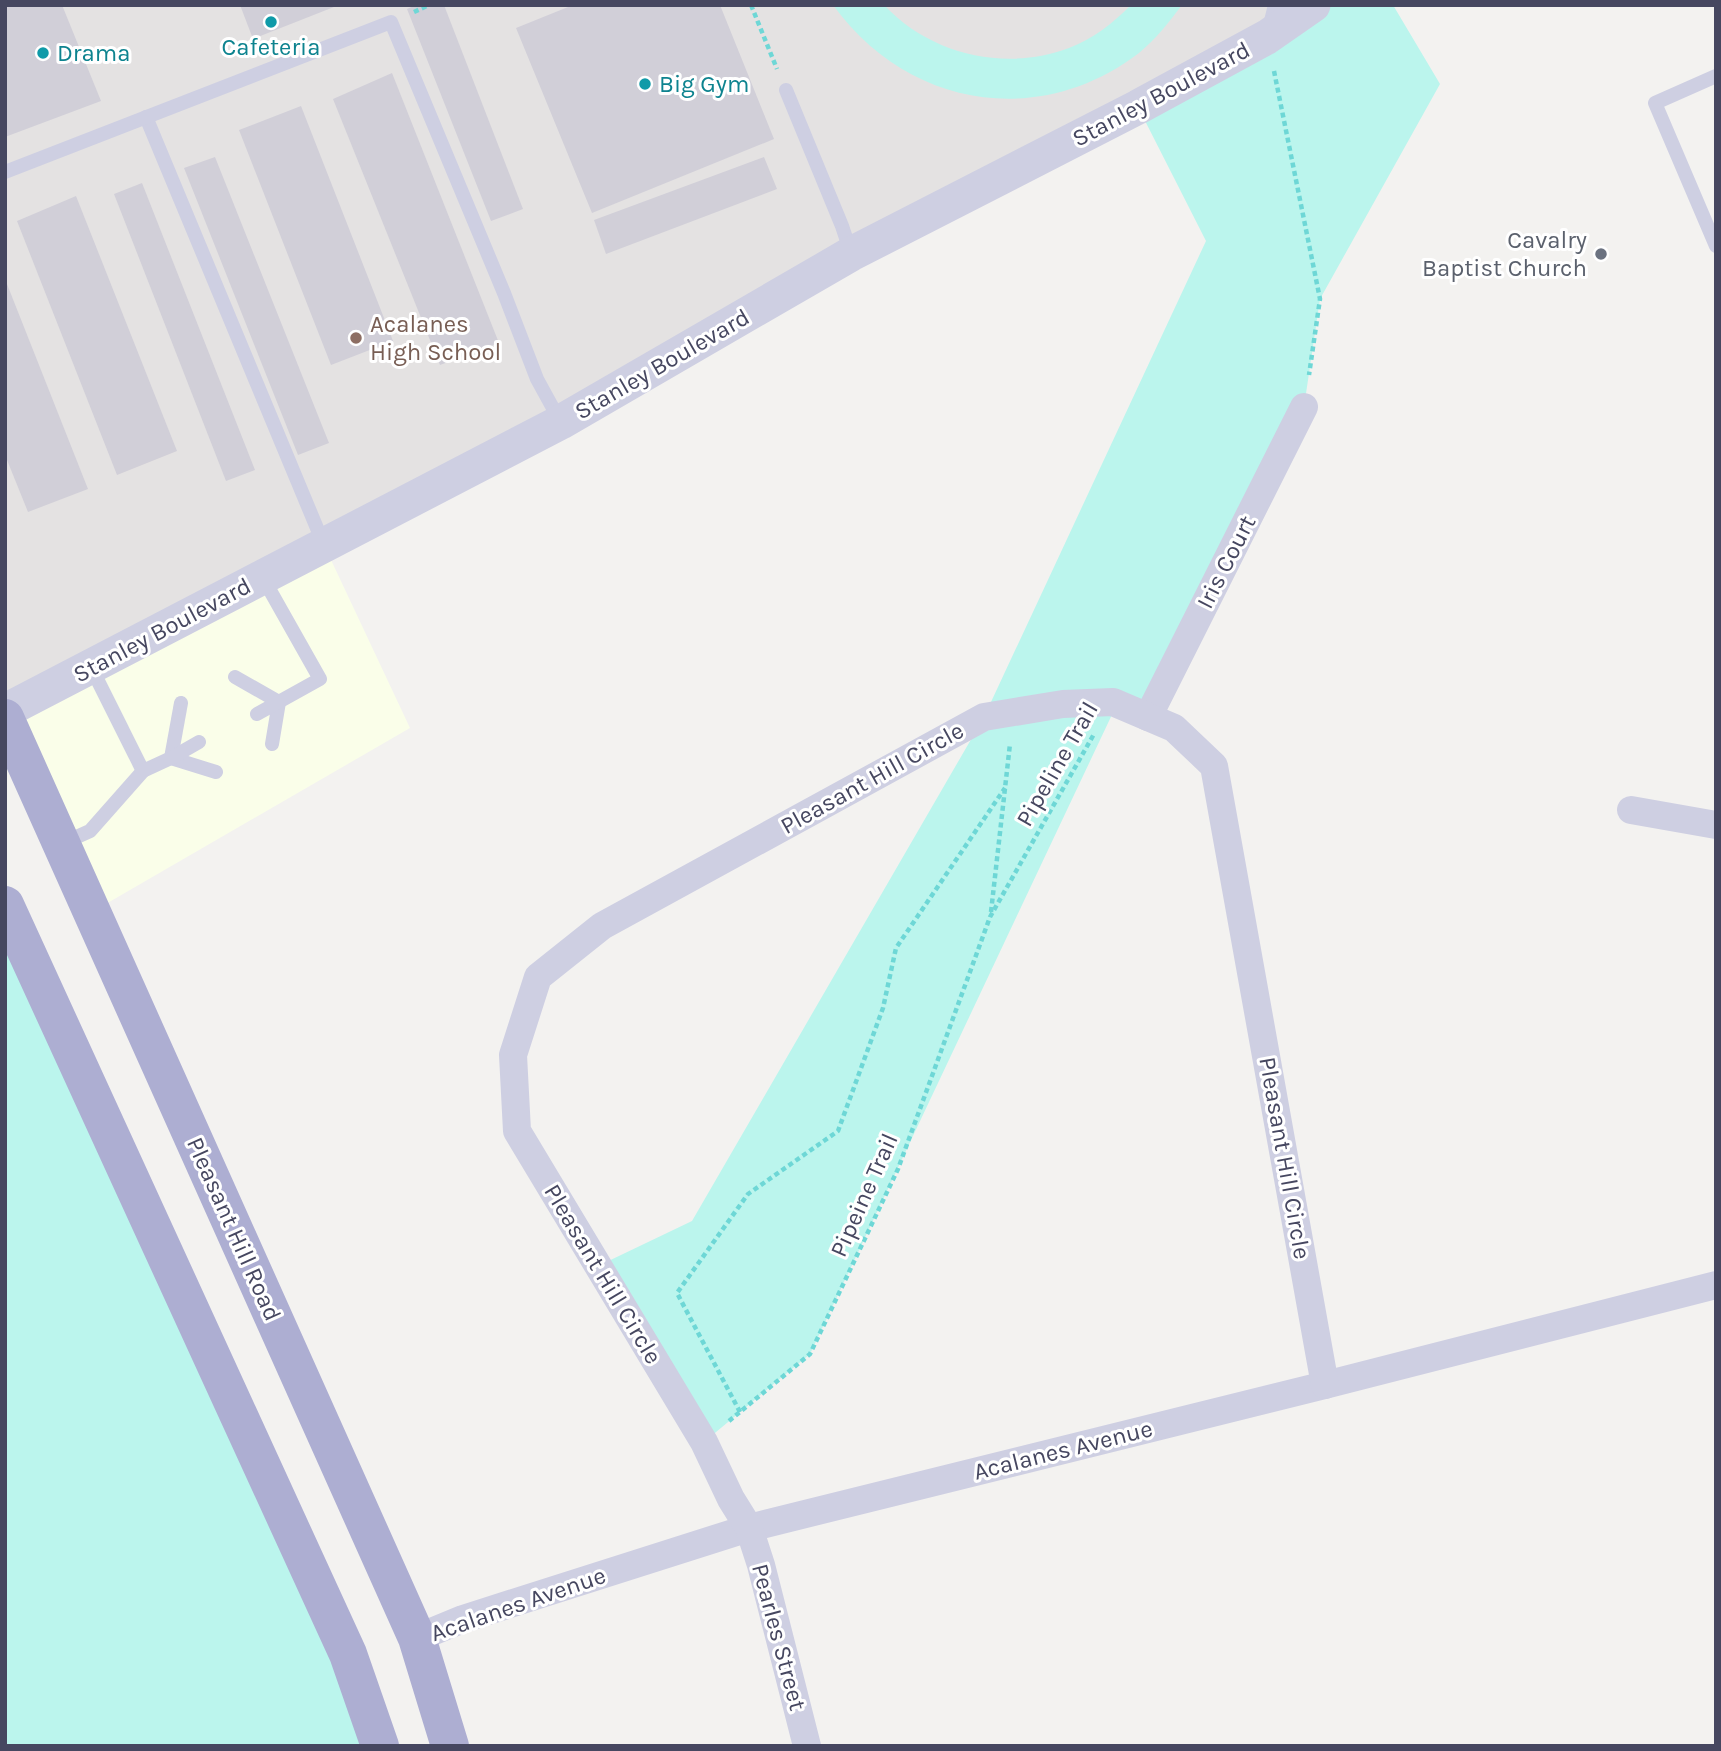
<svg xmlns="http://www.w3.org/2000/svg" width="1721" height="1751" font-family="Karla,sans-serif">
<rect width="100%" height="100%" fill="#f3f2f0"/>
<!-- commercial -->
<path fill="#fafee9" d="M324,545L410,728L92,912L5,718Z"/>
<!-- education -->
<path fill="#e4e2e2" d="M5,5H1275L1267,37L5,711Z"/>
<!-- green -->
<g fill="#bbf5ed">
<path d="M833,5H884C931,55 1005,72 1069,48C1093,39 1113,23 1131,5H1182C1169,22 1156,39 1139,53C1038,130 907,107 833,5Z"/>
<path d="M1275,5H1393L1440,84L1320,299L1304,407L1148,717L1117,704L810,1354L704,1442L598,1266L692,1221L984,717L1206,241L1138,107L1266,37Z"/>
<path d="M5,905L348,1654L364,1746H5Z"/>
</g>
<!-- building -->
<g fill="#d1cfd8">
<path d="M5,5H62L101,101L5,137Z"/>
<path d="M240,5H339L253,39Z"/>
<path d="M416,5H444L523,209L491,221L407,9Z"/>
<path d="M573,5H720L774,139L592,213L516,28Z"/>
<path d="M392,73L499,343L440,365L333,99Z"/>
<path d="M301,106L393,341L331,365L239,130Z"/>
<path d="M215,157L329,443L298,455L184,168Z"/>
<path d="M764,157L777,189L606,254L594,220Z"/>
<path d="M142,183L255,470L226,481L114,194Z"/>
<path d="M76,196L177,451L117,475L17,221Z"/>
<path d="M5,279L88,489L28,512L5,455Z"/>
</g>
<g fill="none" stroke-linecap="round" stroke-linejoin="round">
<!-- path -->
<g stroke="#6ed7d6" stroke-width="4.5" stroke-dasharray="5 3.5" stroke-linecap="butt">
<path d="M751,5L777,69"/>
<path d="M414,12L429,5"/>
<path d="M1274,71L1320,299L1309,375"/>
<path d="M991,912L1010,744"/>
<path d="M740,1412L677,1293L748,1194L838,1131L883,1008L896,948L1005,788"/>
<path d="M729,1421L810,1354L898,1169L990,917L1094,734"/>
</g>
<!-- service -->
<g stroke="#cecfe2" stroke-width="14">
<path d="M1269,29L1275,5"/>
<path d="M1716,76L1655,103L1716,246"/>
<path d="M786,90L842,226L851,253"/>
<path d="M146,117L324,545"/>
<path d="M5,172L391,22L504,293L537,379L560,421"/>
<path d="M91,667L143,771"/>
<path d="M235,677L279,702L272,744"/>
<path d="M257,714L320,679L263,578"/>
<path d="M171,758L181,703"/>
<path d="M171,758L216,772"/>
<path d="M63,843L90,831L143,771L171,758L199,742"/>
</g>
<!-- minor -->
<g stroke="#cecfe2" stroke-width="28">
<path d="M1148,717L1304,407"/>
<path d="M1631,810L1716,825"/>
<path d="M417,1638L463,1619L749,1528L1325,1385L1716,1285"/>
<path d="M807,1746L761,1565L749,1528L731,1499L704,1442L517,1131L513,1055L538,977L602,926L984,717L1063,704L1113,702L1174,728L1214,766L1325,1385"/>
</g>
<!-- tertiary -->
<path stroke="#cecfe2" stroke-width="35" d="M5,711L561,422L851,254L1138,107L1267,37L1313,5"/>
<!-- primary -->
<g stroke="#adaed2" stroke-width="38">
<path d="M5,718L417,1638L450,1746"/>
<path d="M5,905L348,1654L380,1746"/>
</g>
</g>
<!-- markers -->
<g fill="#0f9aa8" stroke="#fff" stroke-width="2.5">
<circle cx="271" cy="22" r="7"/>
<circle cx="43" cy="53" r="7"/>
<circle cx="645" cy="84" r="7"/>
</g>
<circle fill="#6b7280" stroke="#fff" stroke-width="2.5" cx="1601" cy="254" r="7"/>
<circle fill="#8d6e63" stroke="#fff" stroke-width="2.5" cx="356" cy="338" r="7"/>
<g text-anchor="middle" stroke-width="6" stroke-linejoin="round" paint-order="stroke">
<!-- culture labels -->
<g font-size="24" fill="#0d838f" stroke="#fff" text-anchor="start">
<text x="271" y="55" text-anchor="middle">Cafeteria</text>
<text x="57" y="61">Drama</text>
<text x="659" y="92">Big Gym</text>
</g>
<!-- street labels -->
<g font-size="24" fill="#464760" stroke="#fff">
<text transform="translate(1161 94) rotate(-28)" y="8">Stanley Boulevard</text>
<text transform="translate(662 364) rotate(-30)" y="8">Stanley Boulevard</text>
<text transform="translate(1226 562) rotate(-63)" y="8">Iris Court</text>
<text transform="translate(162 630) rotate(-28)" y="8">Stanley Boulevard</text>
<text transform="translate(1057 764) rotate(-60)" y="8">Pipeline Trail</text>
<text transform="translate(872 778) rotate(-29)" y="8">Pleasant Hill Circle</text>
<text transform="translate(1285 1158) rotate(80)" y="8">Pleasant Hill Circle</text>
<text transform="translate(864 1195) rotate(-66)" y="8">Pipeine Trail</text>
<text transform="translate(234 1229) rotate(66)" y="8">Pleasant Hill Road</text>
<text transform="translate(603 1274) rotate(59)" y="8">Pleasant Hill Circle</text>
<text transform="translate(1063 1450) rotate(-14)" y="8">Acalanes Avenue</text>
<text transform="translate(518 1604) rotate(-19)" y="8">Acalanes Avenue</text>
<text transform="translate(779 1637) rotate(75)" y="8">Pearles Street</text>
</g>
<!-- worship labels -->
<g font-size="24" fill="#5b616d" stroke="#fff" text-anchor="end">
<text x="1587" y="248">Cavalry<tspan x="1587" dy="28">Baptist Church</tspan></text>
</g>
<!-- education labels -->
<g font-size="24" fill="#785e54" stroke="#fff" text-anchor="start">
<text x="370" y="332">Acalanes<tspan x="370" dy="28">High School</tspan></text>
</g>
</g>
<!-- border -->
<rect width="1721" height="1751" fill="none" stroke="#464760" stroke-width="14"/>
</svg>
